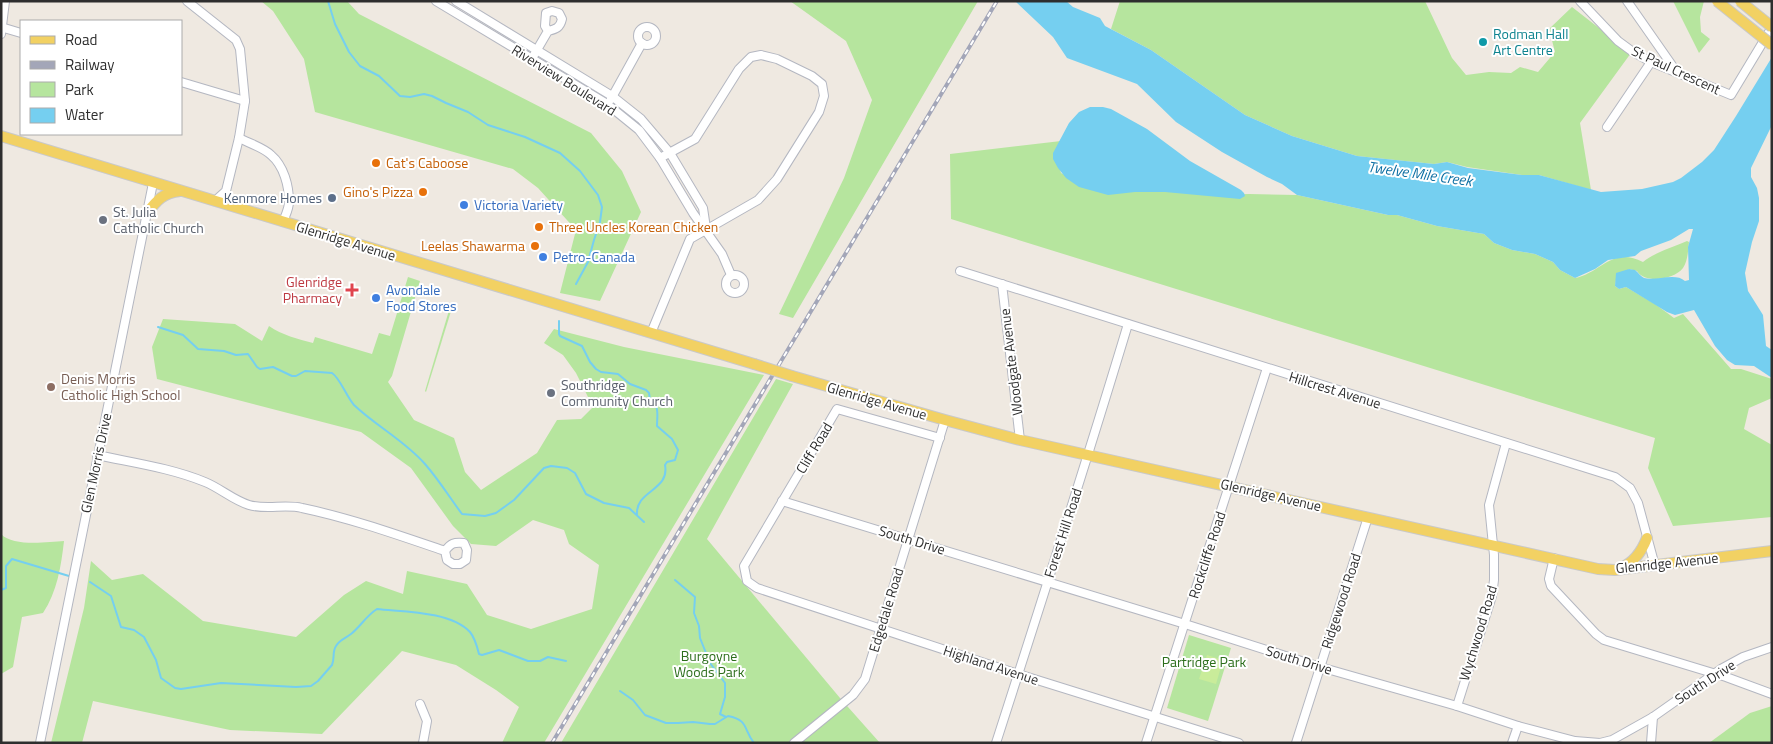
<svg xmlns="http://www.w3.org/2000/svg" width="1773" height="744" font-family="'Titillium Web',sans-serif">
<rect width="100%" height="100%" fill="#efe9e1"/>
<!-- green -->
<g fill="#b6e59e">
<path d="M261,1H347L359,14L591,133L622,171L641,212L600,301L560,293L576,230L538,188L513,169L315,112L304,59L273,11Z"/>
<path d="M790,1H978L793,318L779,314L844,178L872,100L846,41Z"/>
<path d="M1120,1H1425L1452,58L1466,75L1489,72L1511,73L1520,67L1538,72L1555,52L1549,29L1572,7L1631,53L1580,123L1591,190L1539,175H1522L1467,167L1447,162L1434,164L1357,156L1292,136L1245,115L1151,50L1111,29Z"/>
<path d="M1673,1H1704L1700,17L1701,32L1710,39L1699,53Z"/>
<path d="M1061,141L1056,156L1061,173L1069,177L1213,195L1249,194L1297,195L1388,215H1397L1437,226L1484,234L1494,243L1512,250L1535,254L1553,262L1560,270L1575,278C1601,273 1612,246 1643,262C1654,253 1673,247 1687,241L1689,242C1688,251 1688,260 1683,268C1674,280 1645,284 1637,271L1629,269L1616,280L1615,286L1619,289L1626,287L1655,304L1674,318L1683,314L1731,369H1741L1772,379V398L1749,408L1744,429L1772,445V517L1673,526L1648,468L1655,438L951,219L950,154Z"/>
<path d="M408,277L420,281L392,376L388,382L414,420L454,438L465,472L481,490L537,453L557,420L581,419L593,407L576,373L563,355L544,343L554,329L624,347L764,375L544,743H502L519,707L496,690L456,665L402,651L322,734L230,730L93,701L82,743H51L84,608L91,561L112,580L143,574L203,621L296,637L344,595L366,581L403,594L407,571L467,584L487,615L531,629L592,609L599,565L569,544L564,530L533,520L496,546L471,544L453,526L411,468L361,432L157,379L152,347L163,319L235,324L262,341L269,326C282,335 298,339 313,343L315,337L372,354L379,333L390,336Z"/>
<path d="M450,307L452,308L426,392L425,391Z"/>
<path d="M776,379L793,384L707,539L840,698L880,743H561Z"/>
<path d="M1,534C13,547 47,542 64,541C61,567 57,592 43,613L22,617L13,667L1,674Z"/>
<path d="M1189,635L1231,648L1208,721L1167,708Z"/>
<path d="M1772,706V743H1709L1750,713Z"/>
</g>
<!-- pitch -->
<path fill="#c9ec9a" d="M1207,655L1223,660L1216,684L1199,679Z"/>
<!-- water -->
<g fill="#75cff0">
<path d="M1015,1H1066L1073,7L1100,18L1105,26L1151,50L1245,115L1292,136L1357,156L1434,164L1447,162L1468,168L1522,175H1539L1601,192L1642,189L1673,182L1681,178L1702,162L1714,150L1736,116L1772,57V125L1751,168V177L1757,188L1759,198V221L1752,242L1745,273L1748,291L1763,315L1766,346L1772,350V378L1754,366L1735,365L1727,360L1715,346L1694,310L1675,315L1667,312L1626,287L1619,289L1615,286L1616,273L1629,269L1635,270C1639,273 1640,276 1644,278C1656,281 1676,272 1685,281L1689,280L1688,247L1693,229H1689L1671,240L1641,251L1635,256L1608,260L1595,269L1575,278L1560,270L1553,262L1535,254L1512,250L1494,243L1484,234L1437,226L1397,215H1388L1297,195L1282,184L1267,177L1222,152L1176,122L1137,84L1067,58L1053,37Z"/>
<path d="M1090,107H1103L1111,109L1147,129L1190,161L1241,190L1244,193L1245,196L1240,199L1165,192H1135L1108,195L1079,187L1066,178L1058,168L1053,159V153L1069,123L1079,112Z"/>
</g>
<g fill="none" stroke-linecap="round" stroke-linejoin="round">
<!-- stream -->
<g stroke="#75cff0" stroke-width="2">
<path d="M328,1L335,24L349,52L360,66L379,76L400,96L410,97L424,94L432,96L446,103L468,112L488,125L525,137L560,153L580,171L598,195L602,207L600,222L594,240L588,262L576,284"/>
<path d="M559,321V334L560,336L582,346L590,362L596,369L601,372L618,374L630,384L646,390L649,393L650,400C660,406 657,415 657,426L672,439L678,450L675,460L667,462L665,465C670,491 635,490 637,515"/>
<path d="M158,327L183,335L198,349L224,351L236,355L248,354L257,367L260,369L273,367L292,376H296L305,371L332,373C340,378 346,396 354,405C376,426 405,441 425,464C439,480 450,498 462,514L485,516L496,513L514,500L544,468L551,466L567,468L575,473L586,494L604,503L629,508L644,522"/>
<path d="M675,580L695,597L694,613L699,626L700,638L710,663L725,683V697L720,714L726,717"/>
<path d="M90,582L111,596L121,627L134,630L144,637L156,660L161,678L175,688L181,689L221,683L296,687L311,686L318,681L332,665C335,658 332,652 336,646C339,640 346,638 351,634C361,626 366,616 377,609C404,612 450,611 470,632C475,638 477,646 479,654L482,655L499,650L528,661H540L548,657L566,661"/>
<path d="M1,590L6,588V566L12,559L69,576"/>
<path d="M620,691L633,700L645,715L666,723H678L693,722L710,724H715L728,716C749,720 743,729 754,743"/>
</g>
<!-- minor casing -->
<g stroke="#b4b7c1" stroke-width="10">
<g id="minor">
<path d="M187,1L236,40L240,49L245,101L239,138L226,191L215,201"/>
<path d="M436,1L607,104L639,130L660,158L693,213L722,254L731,275"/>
<path d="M456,1L612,96L641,119L670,153L703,208L706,228"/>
<path d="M1580,1L1618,41L1633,52L1651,62L1731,95L1772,27"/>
<path d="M1627,1L1676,71"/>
<path d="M1,27L21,33"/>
<circle cx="647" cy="36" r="9"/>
<path d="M1,34L5,1"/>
<path d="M534,55L548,31C556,29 560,28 562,19L559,13L552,11L546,13L545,26L548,31"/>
<path d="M181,82L245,101"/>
<path d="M611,99L642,43"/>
<path d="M1607,127L1651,62"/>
<path d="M239,138C249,143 264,148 271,155C284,166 289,186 289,202C289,209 285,216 283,222"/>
<path d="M960,271L1615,477L1630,488L1638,503L1655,566"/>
<circle cx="735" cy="284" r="9"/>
<path d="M1002,284L1020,440"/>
<path d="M651,333L690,239L758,200L777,179L819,112L824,96L822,84L812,76L777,59L761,55L751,57L739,69L695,139L660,158"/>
<path d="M940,438L837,409L744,566L747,581L757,588L1018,674L1239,743"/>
<path d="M97,455C134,463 171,468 205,482C220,488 233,500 249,505C266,510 285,504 302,508C350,518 398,535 445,551L447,560L453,564H460L466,560L467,550L464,543C454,542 451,543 445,551"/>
<path d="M782,501L1185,624L1320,667L1457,706L1518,726L1575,741L1600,743L1612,740L1653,717L1721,669L1743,657L1772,647"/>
<path d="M1554,558L1549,579L1551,586L1596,634L1604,640L1726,677L1772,694"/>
<path d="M420,704L427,721L423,743"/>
<path d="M1457,706L1492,596L1494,580V555L1489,505L1506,443"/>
<path d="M40,743L153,183"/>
<path d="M794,743L853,695L865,679L945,420"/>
<path d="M996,743C1041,603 1086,464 1128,324"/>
<path d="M1146,743L1267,368"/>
<path d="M1296,743L1368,517"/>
<path d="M1512,743L1518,726"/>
<path d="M1651,743L1653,717"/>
</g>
</g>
<!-- major casing -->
<g stroke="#c9c9c9" stroke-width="12">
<g id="major">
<path d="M1,136L754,364"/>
<path d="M147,213C157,200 163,193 180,191"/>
<path d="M792,376L945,420L1020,440L1598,569L1615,570L1772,551"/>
<path d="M1621,568C1635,562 1642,551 1647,538"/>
</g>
</g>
<!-- minor -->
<use href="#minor" stroke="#fff" stroke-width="8"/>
<!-- major -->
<use href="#major" stroke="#f2d163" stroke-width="10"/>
<!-- rail casing -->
<g stroke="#a3a6b8" stroke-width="4">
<path id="rail" d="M552,743L997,1"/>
</g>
<!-- rail -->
<use href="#rail" stroke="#fff" stroke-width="2" stroke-dasharray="5.5" stroke-linecap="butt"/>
<!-- major-bridge casing -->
<g stroke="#c9c9c9" stroke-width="12" stroke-linecap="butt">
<g id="major-bridge">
<path d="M1717,1L1772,45"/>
<path d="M1740,1L1772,27"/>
<path d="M754,364L792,376"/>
</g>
</g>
<!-- major-bridge -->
<use href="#major-bridge" stroke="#f2d163" stroke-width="10"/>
</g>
<!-- markers -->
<circle fill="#0f9aa8" stroke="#fff" stroke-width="2" cx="1483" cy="42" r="5"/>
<g fill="#e8710a" stroke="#fff" stroke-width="2">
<circle cx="376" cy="163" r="5"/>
<circle cx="423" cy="192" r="5"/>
<circle cx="539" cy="227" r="5"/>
<circle cx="535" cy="246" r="5"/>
</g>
<circle fill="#5c6f8a" stroke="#fff" stroke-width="2" cx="332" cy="198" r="5"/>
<g fill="#3f7fe0" stroke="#fff" stroke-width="2">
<circle cx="464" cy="205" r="5"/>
<circle cx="543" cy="257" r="5"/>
<circle cx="376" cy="298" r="5"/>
</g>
<g fill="#6b7280" stroke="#fff" stroke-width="2">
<circle cx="103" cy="220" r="5"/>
<circle cx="551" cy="393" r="5"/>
</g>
<path fill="#e0444e" stroke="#fff" stroke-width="2" d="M349.5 282.5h5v5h5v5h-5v5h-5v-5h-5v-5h5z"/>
<circle fill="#8d6e63" stroke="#fff" stroke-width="2" cx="51" cy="387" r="5"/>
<g text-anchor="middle" stroke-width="4" stroke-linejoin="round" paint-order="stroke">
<!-- culture labels -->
<g font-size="14" fill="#0d838f" stroke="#fff" text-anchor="start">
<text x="1493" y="39">Rodman Hall<tspan x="1493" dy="16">Art Centre</tspan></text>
</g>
<!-- street labels -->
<g font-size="14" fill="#2e2e2e" stroke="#fff">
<text transform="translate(1676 70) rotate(25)" y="5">St Paul Crescent</text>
<text transform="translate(564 80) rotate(32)" y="5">Riverview Boulevard</text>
<text transform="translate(346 241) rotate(17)" y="5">Glenridge Avenue</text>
<text transform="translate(1011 362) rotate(-97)" y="5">Woodgate Avenue</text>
<text transform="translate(1335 390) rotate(17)" y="5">Hillcrest Avenue</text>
<text transform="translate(877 401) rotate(16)" y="5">Glenridge Avenue</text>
<text transform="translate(814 448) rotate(-59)" y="5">Cliff Road</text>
<text transform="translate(96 463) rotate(-78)" y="5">Glen Morris Drive</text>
<text transform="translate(1271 495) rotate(13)" y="5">Glenridge Avenue</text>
<text transform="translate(1063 533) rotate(-72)" y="5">Forest Hill Road</text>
<text transform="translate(912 540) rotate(17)" y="5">South Drive</text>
<text transform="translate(1207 555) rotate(-72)" y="5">Rockcliffe Road</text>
<text transform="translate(1667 563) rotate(-6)" y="5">Glenridge Avenue</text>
<text transform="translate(1341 601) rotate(-72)" y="5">Ridgewood Road</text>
<text transform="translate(886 610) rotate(-73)" y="5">Edgedale Road</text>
<text transform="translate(1478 633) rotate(-73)" y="5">Wychwood Road</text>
<text transform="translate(1299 660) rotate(17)" y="5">South Drive</text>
<text transform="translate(991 665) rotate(18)" y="5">Highland Avenue</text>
<text transform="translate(1705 682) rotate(-33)" y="5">South Drive</text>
</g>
<!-- food labels -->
<g font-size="14" fill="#c56008" stroke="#fff" text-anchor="start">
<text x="386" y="168">Cat's Caboose</text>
<text x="413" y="197" text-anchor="end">Gino's Pizza</text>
<text x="549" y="232">Three Uncles Korean Chicken</text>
<text x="525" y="251" text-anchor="end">Leelas Shawarma</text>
</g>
<!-- service labels -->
<g font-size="14" fill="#4e5e75" stroke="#fff" text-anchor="end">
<text x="322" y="203">Kenmore Homes</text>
</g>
<!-- shop labels -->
<g font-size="14" fill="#366cbe" stroke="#fff" text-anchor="start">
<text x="474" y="210">Victoria Variety</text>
<text x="553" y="262">Petro-Canada</text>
<text x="386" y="295">Avondale<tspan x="386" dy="16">Food Stores</tspan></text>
</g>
<!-- worship labels -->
<g font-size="14" fill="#5b616d" stroke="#fff" text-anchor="start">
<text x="113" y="217">St. Julia<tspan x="113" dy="16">Catholic Church</tspan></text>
<text x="561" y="390">Southridge<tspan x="561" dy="16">Community Church</tspan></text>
</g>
<!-- health labels -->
<g font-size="14" fill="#be3a42" stroke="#fff" text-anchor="end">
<text x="342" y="287">Glenridge<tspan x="342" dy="16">Pharmacy</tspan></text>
</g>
<!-- education labels -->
<g font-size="14" fill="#785e54" stroke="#fff" text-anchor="start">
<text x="61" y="384">Denis Morris<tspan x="61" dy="16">Catholic High School</tspan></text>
</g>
<!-- park labels -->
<g font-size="14" fill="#2c6e1b" stroke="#fff">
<text x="709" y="661">Burgoyne<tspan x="709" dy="16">Woods Park</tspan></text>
<text x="1204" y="667">Partridge Park</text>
</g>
<!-- water labels -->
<g font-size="15" font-style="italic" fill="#0d6fa3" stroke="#fff">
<text transform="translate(1420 174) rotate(8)" y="5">Twelve Mile Creek</text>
</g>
</g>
<!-- border -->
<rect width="1773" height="744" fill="none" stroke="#2e2e2e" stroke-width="5"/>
<!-- legend -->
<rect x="20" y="20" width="162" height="115" fill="#ffffff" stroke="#ababab"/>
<rect x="30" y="36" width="25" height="8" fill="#f2d163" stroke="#ababab"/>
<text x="65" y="45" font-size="15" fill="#2e2e2e">Road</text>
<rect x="30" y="61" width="25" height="8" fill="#a3a6b8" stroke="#ababab"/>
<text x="65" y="70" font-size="15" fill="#2e2e2e">Railway</text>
<rect x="30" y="82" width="25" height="15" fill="#b6e59e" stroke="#ababab"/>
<text x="65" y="95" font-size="15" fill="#2e2e2e">Park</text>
<rect x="30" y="108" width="25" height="15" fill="#75cff0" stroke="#ababab"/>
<text x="65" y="120" font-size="15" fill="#2e2e2e">Water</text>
</svg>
